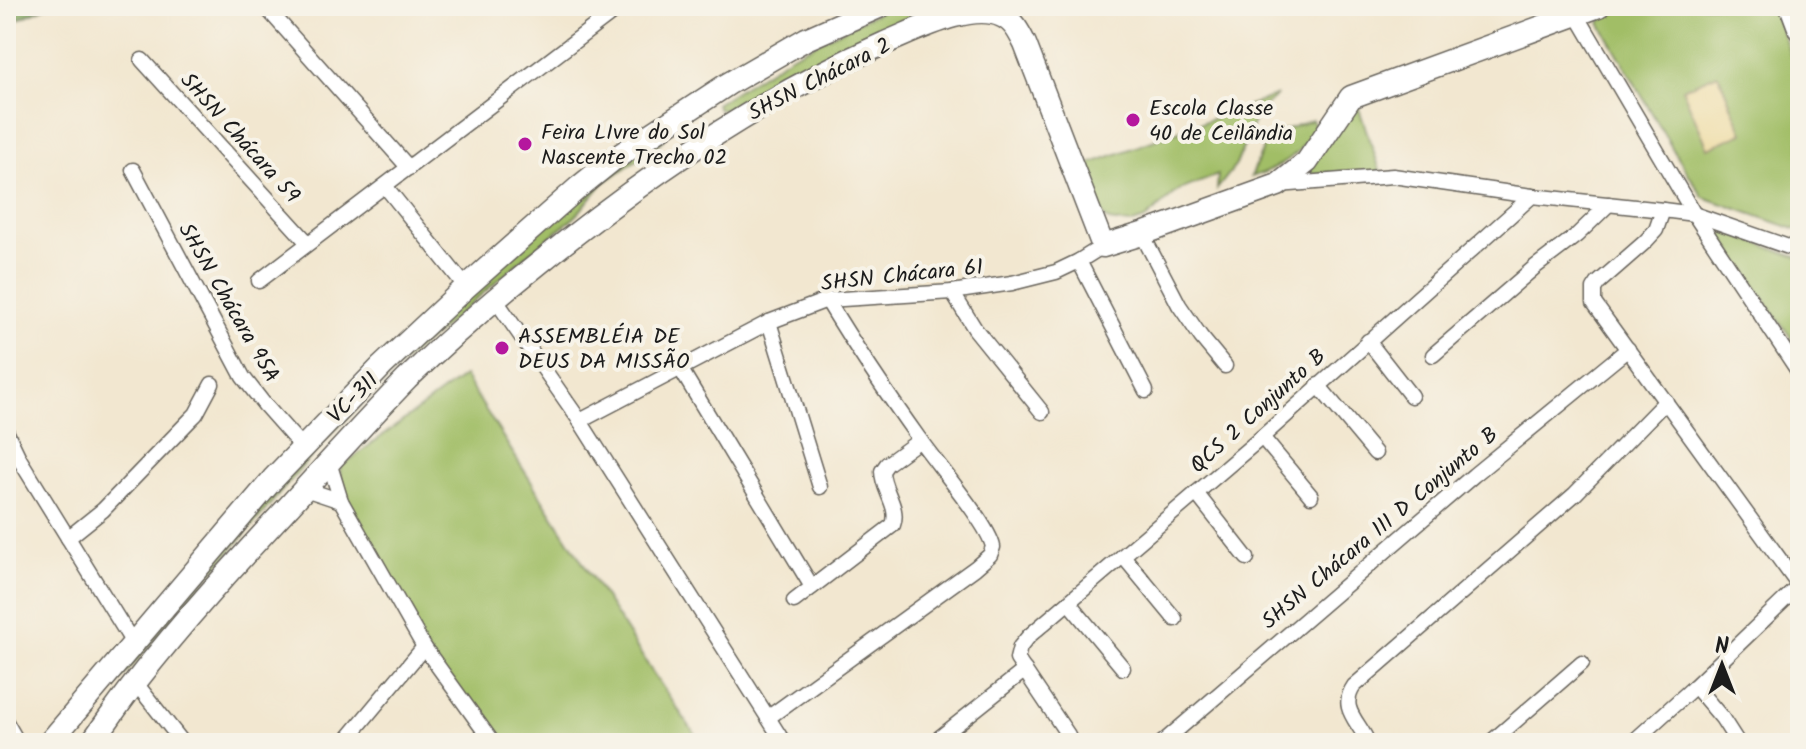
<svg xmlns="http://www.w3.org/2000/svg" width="1806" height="749" font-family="Kalam,sans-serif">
<rect width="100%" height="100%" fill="#f7f3e8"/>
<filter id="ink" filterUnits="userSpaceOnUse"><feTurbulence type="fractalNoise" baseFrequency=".0125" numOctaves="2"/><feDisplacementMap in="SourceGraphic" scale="16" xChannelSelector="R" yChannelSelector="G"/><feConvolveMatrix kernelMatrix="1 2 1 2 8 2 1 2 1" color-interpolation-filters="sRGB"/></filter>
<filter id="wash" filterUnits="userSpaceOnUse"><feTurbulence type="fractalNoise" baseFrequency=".006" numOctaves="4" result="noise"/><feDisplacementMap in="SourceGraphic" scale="32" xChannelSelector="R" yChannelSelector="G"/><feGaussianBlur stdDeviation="1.8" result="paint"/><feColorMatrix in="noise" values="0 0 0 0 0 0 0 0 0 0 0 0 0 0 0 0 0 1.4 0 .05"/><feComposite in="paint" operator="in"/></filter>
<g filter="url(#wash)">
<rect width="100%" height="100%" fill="#f2e7d0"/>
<!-- green -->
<g fill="#a1be66" stroke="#5e6d41" stroke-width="2">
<path d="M891,6H945L840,48L743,98L724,110L718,109L716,104L792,55Z"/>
<path d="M1634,6H1772L1800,80V231L1703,197L1675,153L1600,23L1605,15Z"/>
<path d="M1277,95L1264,107L1254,121L1236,165L1217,189L1218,175L1179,190L1145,219L1130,224L1109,221L1096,209L1084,166Z"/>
<path d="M1357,103L1381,173L1301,174Z"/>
<path d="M1312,120L1315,125C1305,153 1278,169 1251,177L1268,136Z"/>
<path d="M661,135L663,140L653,149L603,183L575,217L533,250L414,353L327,438L98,706L71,743H63L131,655L377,376L556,212Z"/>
<path d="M1725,232L1800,258V351L1721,236Z"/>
<path d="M464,376L651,670L701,743H493L424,647L341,501L340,467Z"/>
</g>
<!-- forest -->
<path fill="#80a55b" stroke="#4e603c" stroke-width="2" d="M6,6H48L6,25Z"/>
<!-- sand -->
<path fill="#eeda9e" stroke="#857b5d" stroke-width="2" d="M1718,74L1743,133L1708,148L1682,89Z"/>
</g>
<g filter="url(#ink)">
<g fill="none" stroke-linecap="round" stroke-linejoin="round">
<!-- minor casing -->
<g stroke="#67635b" stroke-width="17">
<g id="minor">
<path d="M265,6L409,168"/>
<path d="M1577,15L1694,214L1800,374"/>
<path d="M142,60L308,243"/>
<path d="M133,170L243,377L264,404L302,447"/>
<path d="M1278,185L1393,176L1532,196L1663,210L1694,214L1800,251"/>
<path d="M385,186L466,287"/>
<path d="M1663,210L1656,230L1645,242L1598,283L1594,289V303L1799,586"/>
<path d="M1142,234L1179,305L1201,337L1225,366"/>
<path d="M1079,261L1146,391"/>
<path d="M259,281L621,6"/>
<path d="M952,292L975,329L1042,412"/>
<path d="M495,299L580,421L784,743"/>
<path d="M769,322L820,487"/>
<path d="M1368,341L1411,396"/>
<path d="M1433,355L1535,267L1577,235L1609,204"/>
<path d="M680,368L812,587"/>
<path d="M1318,385L1375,453"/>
<path d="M580,421L769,322L827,300L952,292L1012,283L1056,272L1079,261L1103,246"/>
<path d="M6,431L20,460L133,643"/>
<path d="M1262,437L1311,496"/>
<path d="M329,462L341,501L424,647L493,743"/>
<path d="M305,489L341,501"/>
<path d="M1196,493L1247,558"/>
<path d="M68,538L103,510L190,420L196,414L212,384"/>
<path d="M1123,556L1175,619"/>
<path d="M794,601L893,525C900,507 882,490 882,471L887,464L920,440"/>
<path d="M1069,603L1123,668"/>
<path d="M135,682L183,743"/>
<path d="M1695,686L1722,718L1738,743"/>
<path d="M769,717L975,568L990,555L993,547C989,525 936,463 920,440C887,394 856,348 827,300"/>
<path d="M6,722L18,743"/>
<path d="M1068,735L1017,659L1020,647L1029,636L1262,437L1532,196"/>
<path d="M344,743L424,647"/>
<path d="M933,743L1025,670"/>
<path d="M1162,743L1474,475L1628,349"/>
<path d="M1368,743C1360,722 1338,709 1354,686L1575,494L1666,401"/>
<path d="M1490,743L1582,663"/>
<path d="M1632,743L1695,686L1800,585"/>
</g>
</g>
<!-- secondary casing -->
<g stroke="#67635b" stroke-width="25">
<g id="secondary">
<path d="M1791,6L1800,30"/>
<path d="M49,743L273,479L382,366L466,287L579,187L614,159L728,84L806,39L881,6"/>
<path d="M91,743C106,723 120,702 135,683C183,621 236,563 289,506C328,463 367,420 407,379C448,339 492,301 537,265C644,177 758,99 885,43C915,31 971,1 1002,16C1014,21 1020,34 1025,44L1103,246L1142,234L1278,185L1307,162L1351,97L1599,6"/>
</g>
</g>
<!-- minor -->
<use href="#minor" stroke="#fff" stroke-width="14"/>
<!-- secondary -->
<use href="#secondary" stroke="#fff" stroke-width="22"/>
</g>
</g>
<!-- markers -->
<g fill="#b5179e" stroke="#f7f3e8" stroke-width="3">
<circle cx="1133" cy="120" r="8"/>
<circle cx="525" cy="144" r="8"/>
<circle cx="502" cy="348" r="8"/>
</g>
<g text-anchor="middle" stroke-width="8" stroke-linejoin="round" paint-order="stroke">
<!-- street labels -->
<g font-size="22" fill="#1c1c1c" stroke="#f7f3e8">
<text transform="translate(819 78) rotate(-27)" y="8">SHSN Chácara 2</text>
<text transform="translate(241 137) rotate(48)" y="8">SHSN Chácara 59</text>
<text transform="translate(902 274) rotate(-6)" y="8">SHSN Chácara 61</text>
<text transform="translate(230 302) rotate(60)" y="8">SHSN Chácara 95A</text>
<text transform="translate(352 397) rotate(-45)" y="8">VC-311</text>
<text transform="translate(1257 410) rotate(-42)" y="8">QCS 2 Conjunto B</text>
<text transform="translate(1379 527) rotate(-40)" y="8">SHSN Chácara 111 D Conjunto B</text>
</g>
<!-- poi labels -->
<g font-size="22" fill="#1c1c1c" stroke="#f7f3e8" text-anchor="start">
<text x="1149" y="115">Escola Classe<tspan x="1149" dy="25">40 de Ceilândia</tspan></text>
<text x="541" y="139">Feira LIvre do Sol<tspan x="541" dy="25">Nascente Trecho 02</tspan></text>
<text x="518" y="343">ASSEMBLÉIA DE<tspan x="518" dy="25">DEUS DA MISSÃO</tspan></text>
</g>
</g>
<!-- margin -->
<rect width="1806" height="749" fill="none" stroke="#f7f3e8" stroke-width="32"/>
<!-- north arrow -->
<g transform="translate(1722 665)" stroke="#f7f3e8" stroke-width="6" paint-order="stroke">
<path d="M0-6L14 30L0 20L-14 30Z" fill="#1c1c1c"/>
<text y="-12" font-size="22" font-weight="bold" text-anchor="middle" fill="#1c1c1c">N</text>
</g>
</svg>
